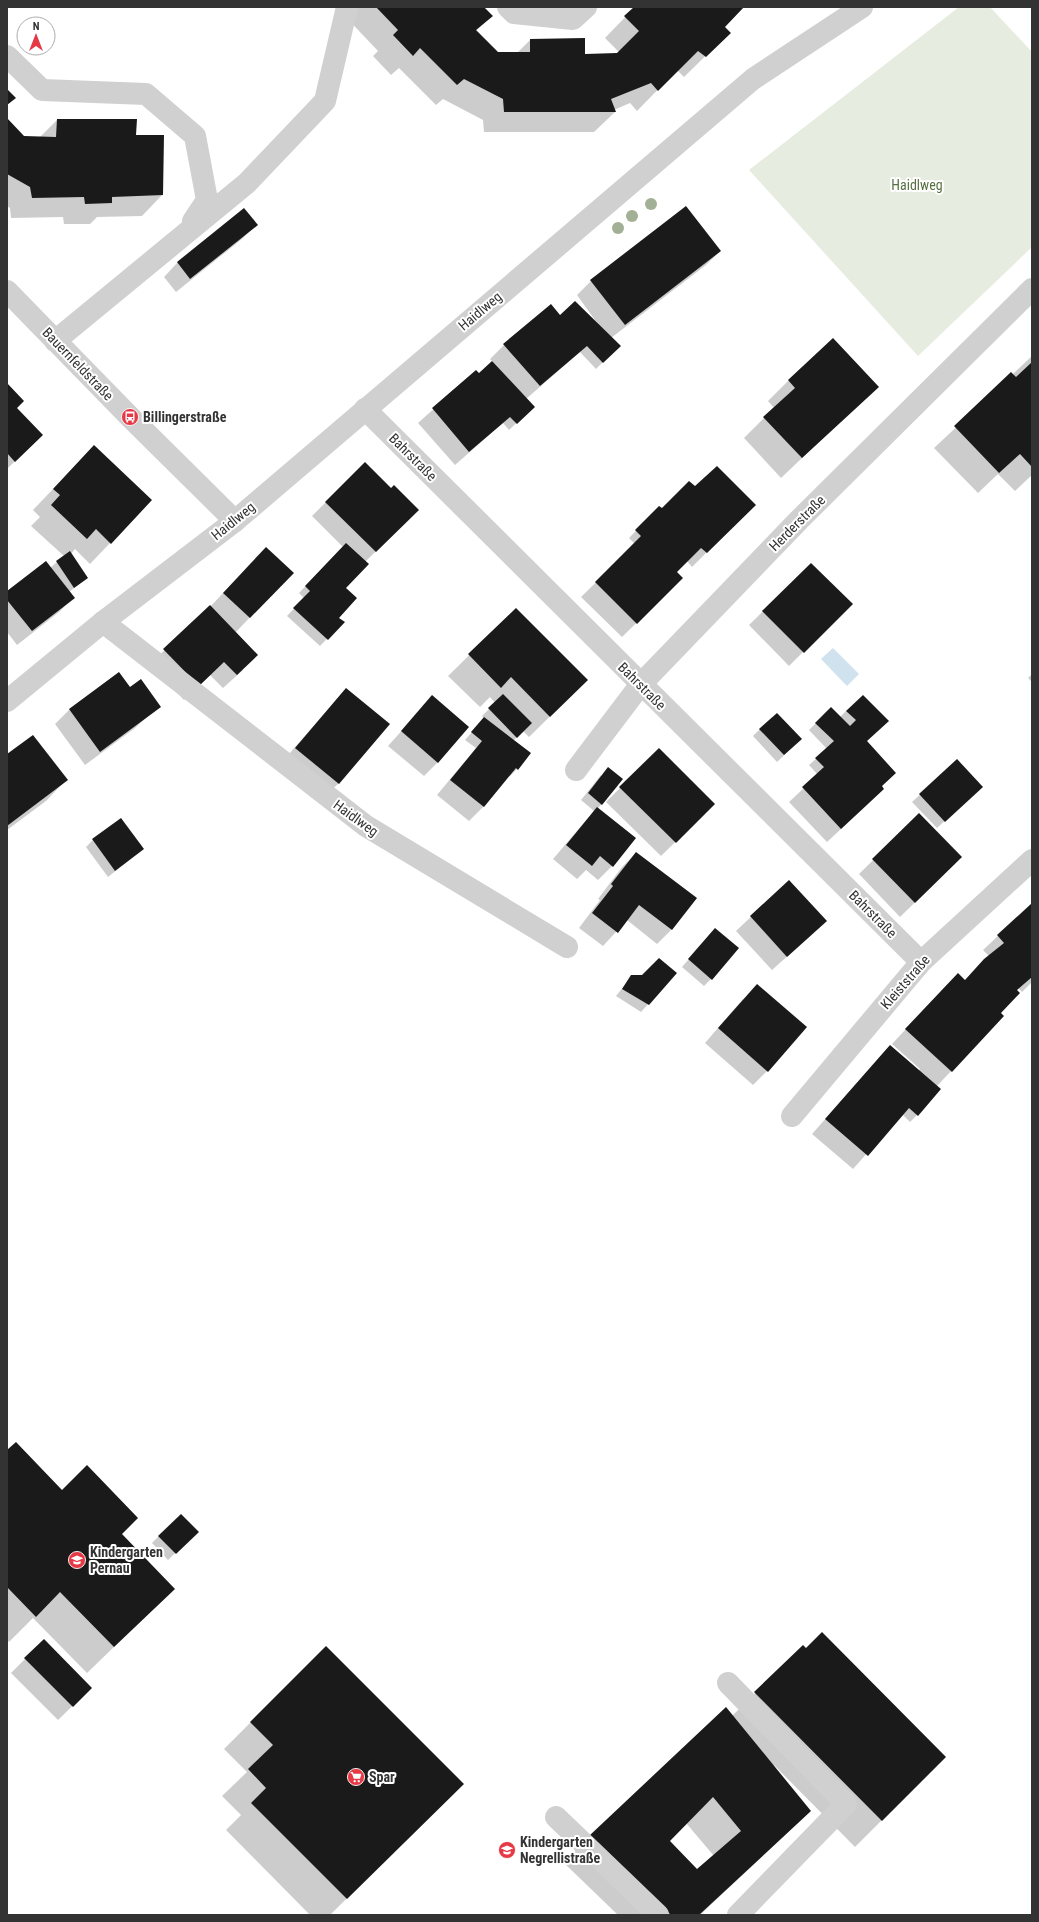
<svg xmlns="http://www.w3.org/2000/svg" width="1039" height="1922" font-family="'Roboto Condensed',sans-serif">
<rect width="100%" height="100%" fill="#fff"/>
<!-- green -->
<path fill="#e6ecdf" d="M959,7H990L1032,52V247L918,356L749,170Z"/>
<!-- water -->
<path fill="#cfe2ee" d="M833,648L859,674L847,686L821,659Z"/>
<!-- shadow -->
<g fill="#0003" fill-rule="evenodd">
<path d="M348,7H483L491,16L476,31L497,53H517L530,40L584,55L617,54L619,52L605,38L635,7H743L723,27L729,33L684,77L677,70L637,111L630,103L614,110L615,112L594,132H484L483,120L443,99L436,105L399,68L391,75L373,56L378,51L342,13Z"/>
<path d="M7,120L24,137L39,138L57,120L135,136H163L162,195L142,216L97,217L90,224H64L63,217L11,218L10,208L7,206Z"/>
<path d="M256,225L242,239L176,292L164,277L178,262Z"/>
<path d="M720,251L706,265L611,338L619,346L596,369L580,352L526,399L527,413L509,430L503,423L455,465L418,423L476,371L479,374L493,362L490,359L504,345L560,316L600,327L577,295L591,281Z"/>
<path d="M1032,356V475L1015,491L998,474L978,493L934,448Z"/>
<path d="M789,380L877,387L781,478L744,438L774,408L768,401Z"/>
<path d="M7,385L16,408L42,435L7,469Z"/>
<path d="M365,463L391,489L418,510L365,562L345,588L338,618L343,622L320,646L287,616L304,598L299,593L343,547L312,516Z"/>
<path d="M74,467L110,543L90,564L75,549L71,554L87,578L69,592L73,598L59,612L17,645L7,632V593L50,568L64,556L31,526L40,517L33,510Z"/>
<path d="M695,488L754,505L692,567L687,561L676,572L682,578L622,637L581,597L635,544L629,538L659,507L662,510Z"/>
<path d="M252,562L292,573L235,633L243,670L223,688L210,675L184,700L150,664L210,607Z"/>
<path d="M811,564L851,604L789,666L749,625Z"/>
<path d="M516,609L587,680L529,737L523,731L513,741L517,769L510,776L509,775L484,806L469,821L437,795L476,748L465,740L484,718L482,716L495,703L490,697L480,707L448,676Z"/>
<path d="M118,673L130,688L159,706L135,728L85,765L55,724L69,710Z"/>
<path d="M1032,674V682L1028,678Z"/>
<path d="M346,689L339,783L324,797L282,762Z"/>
<path d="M432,697L438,762L424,776L388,746Z"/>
<path d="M831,708L840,717L846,711L887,721L866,741L881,786L869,803L827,842L789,802L818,775L809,765L827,749L809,730Z"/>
<path d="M760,729L794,746L777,762L753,736Z"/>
<path d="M659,749L714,804L661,856L606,802Z"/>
<path d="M7,756L66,780L46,801L7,830Z"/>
<path d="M957,761L974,794L937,828L912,802Z"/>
<path d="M601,775L602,804L598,808L612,866L598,880L586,870L577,879L553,859L594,811L581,800Z"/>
<path d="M919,815L947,871L900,917L859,874Z"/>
<path d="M93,840L143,849L108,877L86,847Z"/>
<path d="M636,853L671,930L657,944L627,920L603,946L579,928L600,900L598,899L622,867Z"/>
<path d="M789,881L811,935L772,970L736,931Z"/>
<path d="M1032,904V982L1022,992L1018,988L1016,991L999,1013L1003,1016L937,1086L917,1115L910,1122L902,1114L853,1169L812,1134L890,1046L918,1071L920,1069L892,1044L944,988L965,981L989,956L983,950Z"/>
<path d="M709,936L711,979L704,986L682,967Z"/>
<path d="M676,973L641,1012L616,996L632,976Z"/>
<path d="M743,999L767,1071L753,1085L705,1043Z"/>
<path d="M7,1452L120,1534L174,1589L87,1673L33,1618L9,1642L7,1640Z"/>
<path d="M197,1532L168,1560L152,1543L159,1536Z"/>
<path d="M44,1640L91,1688L58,1720L11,1673Z"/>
<path d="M803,1646L945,1757L855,1847L774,1765L773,1766L810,1811L783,1837L700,1915H618L564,1863L590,1836L732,1716ZM686,1823L714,1856L697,1871L669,1841Z"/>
<path d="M251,1722L436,1810L330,1915H310L226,1830L241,1815L222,1796L247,1772L224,1749Z"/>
</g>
<!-- building -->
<g fill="#1a1a1a" fill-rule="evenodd">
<path d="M376,7H484L493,16L476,30L498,52H530V39L585,38V54L617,53L639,31L624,16L634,7H744L725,27L731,33L706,57L698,51L658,91L651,83L611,99L616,112H504L503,99L464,79L457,85L420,48L413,56L393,35L398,30Z"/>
<path d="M7,89L16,98L7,105Z"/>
<path d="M7,118L24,136L56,137L57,119H137L136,135H164L163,195L112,197V203L85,204L84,197L32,198L30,187L7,174Z"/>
<path d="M686,206L721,251L625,325L590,280Z"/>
<path d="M244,208L258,225L190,279L177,262Z"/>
<path d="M575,301L621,346L603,363L587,346L540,386L503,344L551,304L560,315Z"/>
<path d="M833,338L879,387L802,458L763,417L795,388L788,380Z"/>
<path d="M492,361L535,407L517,424L510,417L469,452L432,408L476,370L479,373Z"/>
<path d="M1032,362V467L1020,454L999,473L954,426L1011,372L1016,377Z"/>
<path d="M7,383L24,401L17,408L43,435L15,462L7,453Z"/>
<path d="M94,445L152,500L111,544L96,529L87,539L51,505L60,495L53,489Z"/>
<path d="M365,462L391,488L394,485L419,510L376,552L325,502Z"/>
<path d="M717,466L756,505L707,553L701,548L677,572L683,578L637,624L595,582L641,536L635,530L659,506L662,508L689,481L695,486Z"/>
<path d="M346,543L369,564L346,588L357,598L339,618L345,622L328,640L293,608L310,591L305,586Z"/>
<path d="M266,547L294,573L250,618L223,593Z"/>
<path d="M70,551L88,578L74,588L56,561Z"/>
<path d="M46,561L75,598L32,631L7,600V591Z"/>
<path d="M811,563L853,604L804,653L762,611Z"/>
<path d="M210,605L258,655L237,675L224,662L199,686L163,649Z"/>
<path d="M516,608L588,680L550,717L511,677L501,688L468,654Z"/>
<path d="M119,672L130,687L141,679L161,707L100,752L69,709Z"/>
<path d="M346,688L390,724L339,784L295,748Z"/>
<path d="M503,694L532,723L517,738L488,708Z"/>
<path d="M432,695L469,727L438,763L401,731Z"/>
<path d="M863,695L889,721L867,741L896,773L882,786L884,789L841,829L802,787L824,767L815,758L834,741L815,723L831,707L850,726L856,720L846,711Z"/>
<path d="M777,713L802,739L784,755L759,729Z"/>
<path d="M484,717L531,753L518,770L516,768L484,807L450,780L482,741L471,732Z"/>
<path d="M33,735L68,780L7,826V754Z"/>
<path d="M659,748L715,804L676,843L619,787Z"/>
<path d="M957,759L983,787L945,822L919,794Z"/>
<path d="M608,767L623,779L602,805L588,793Z"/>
<path d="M597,807L636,838L613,867L600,856L592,866L566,845Z"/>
<path d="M919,813L962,857L915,903L872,859Z"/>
<path d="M121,818L144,849L115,871L92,839Z"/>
<path d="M636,852L697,898L672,930L639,905L618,933L592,913L613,886L611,884Z"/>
<path d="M789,880L827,921L787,957L750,916Z"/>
<path d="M1032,903V977L1017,990L1020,993L1001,1013L1004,1016L952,1072L905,1029L958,973L965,980L984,959L1004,943L997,935Z"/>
<path d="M715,928L739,948L712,980L688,959Z"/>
<path d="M659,958L677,973L649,1005L622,989L631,975H642Z"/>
<path d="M757,984L807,1027L768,1072L718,1028Z"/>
<path d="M890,1045L941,1089L918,1116L909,1108L868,1156L825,1119Z"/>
<path d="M16,1442L62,1490L87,1465L138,1518L122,1534L175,1589L114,1647L60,1592L36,1617L7,1587V1450Z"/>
<path d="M181,1514L199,1532L176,1554L158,1536Z"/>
<path d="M822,1632L946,1757L882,1821L754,1692L803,1645L806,1648Z"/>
<path d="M44,1639L92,1688L73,1707L24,1658Z"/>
<path d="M326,1646L464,1784L347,1899L251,1803L266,1788L248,1769L273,1745L250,1722Z"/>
<path d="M726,1707L811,1811L699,1915H671L589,1836ZM713,1797L741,1831L697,1869L670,1841Z"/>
</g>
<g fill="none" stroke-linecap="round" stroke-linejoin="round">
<!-- minor -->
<g stroke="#d0d0d0" stroke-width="22">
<path d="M508,7L514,13L573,19L586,7"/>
<path d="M7,56L42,90L146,94L195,136L207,200L193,221"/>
<path d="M7,291L130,417L235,521"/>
<path d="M55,341L247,183L325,101L347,7"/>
<path d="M365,409L921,962"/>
<path d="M103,622L366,826L567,947"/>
<path d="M7,701L103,622L235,521L753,79L862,7"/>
<path d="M576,770L641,684L799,520L1032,289"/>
<path d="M792,1116L921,962L1032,860"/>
<path d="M728,1683L846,1804L738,1915"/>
<path d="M556,1817L658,1915"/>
</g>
</g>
<!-- trees -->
<g fill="#a2b095">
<circle cx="651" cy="204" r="6"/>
<circle cx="632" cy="216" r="6"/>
<circle cx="618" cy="228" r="6"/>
</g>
<!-- icons -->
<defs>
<g id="bus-disc" transform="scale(0.9)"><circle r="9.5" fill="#e63946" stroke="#fff"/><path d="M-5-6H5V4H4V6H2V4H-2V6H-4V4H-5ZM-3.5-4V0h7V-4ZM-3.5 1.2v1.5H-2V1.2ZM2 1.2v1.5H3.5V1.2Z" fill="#fff"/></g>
<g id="school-disc" transform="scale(0.9)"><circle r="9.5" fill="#e63946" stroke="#fff"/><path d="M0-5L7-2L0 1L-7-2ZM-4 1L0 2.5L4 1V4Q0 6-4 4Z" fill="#fff"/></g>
<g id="supermarket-disc" transform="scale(0.9)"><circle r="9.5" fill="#e63946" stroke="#fff"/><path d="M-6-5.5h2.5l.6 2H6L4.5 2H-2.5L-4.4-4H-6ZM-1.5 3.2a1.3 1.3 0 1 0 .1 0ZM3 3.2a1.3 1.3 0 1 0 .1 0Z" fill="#fff"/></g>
</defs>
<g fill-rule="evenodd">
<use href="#bus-disc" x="130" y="417"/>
<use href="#school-disc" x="77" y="1560"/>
<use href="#supermarket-disc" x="356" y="1777"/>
<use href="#school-disc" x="507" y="1850"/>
</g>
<g text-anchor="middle" stroke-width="4" stroke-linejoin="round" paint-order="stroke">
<!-- park labels -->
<g font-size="14" fill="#56703f" stroke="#fff">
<text x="917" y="190">Haidlweg</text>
</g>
<!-- street labels -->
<g font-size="14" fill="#333" stroke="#fff">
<text transform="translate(480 311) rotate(-40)" y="5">Haidlweg</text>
<text transform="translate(78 364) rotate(46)" y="5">Bauernfeldstraße</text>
<text transform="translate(413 457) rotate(45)" y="5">Bahrstraße</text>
<text transform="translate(233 521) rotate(-39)" y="5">Haidlweg</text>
<text transform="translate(797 523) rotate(-45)" y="5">Herderstraße</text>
<text transform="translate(642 686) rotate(45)" y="5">Bahrstraße</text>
<text transform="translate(356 818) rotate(36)" y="5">Haidlweg</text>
<text transform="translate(873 914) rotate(45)" y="5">Bahrstraße</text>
<text transform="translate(905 982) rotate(-49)" y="5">Kleiststraße</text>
</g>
<!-- poi labels -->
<g font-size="14" font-weight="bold" fill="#333" stroke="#fff" text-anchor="start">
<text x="143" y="422">Billingerstraße</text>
<text x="90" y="1557">Kindergarten<tspan x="90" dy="16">Pernau</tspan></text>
<text x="369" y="1782">Spar</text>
<text x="520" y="1847">Kindergarten<tspan x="520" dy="16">Negrellistraße</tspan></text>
</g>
</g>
<!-- border -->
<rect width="1039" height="1922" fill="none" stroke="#333333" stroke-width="16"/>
<!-- north arrow -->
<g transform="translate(36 36)"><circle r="19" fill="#ffffff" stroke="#adadad"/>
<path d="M0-3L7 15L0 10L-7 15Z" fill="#e63946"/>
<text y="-6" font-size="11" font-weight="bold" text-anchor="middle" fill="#333333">N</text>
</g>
</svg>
